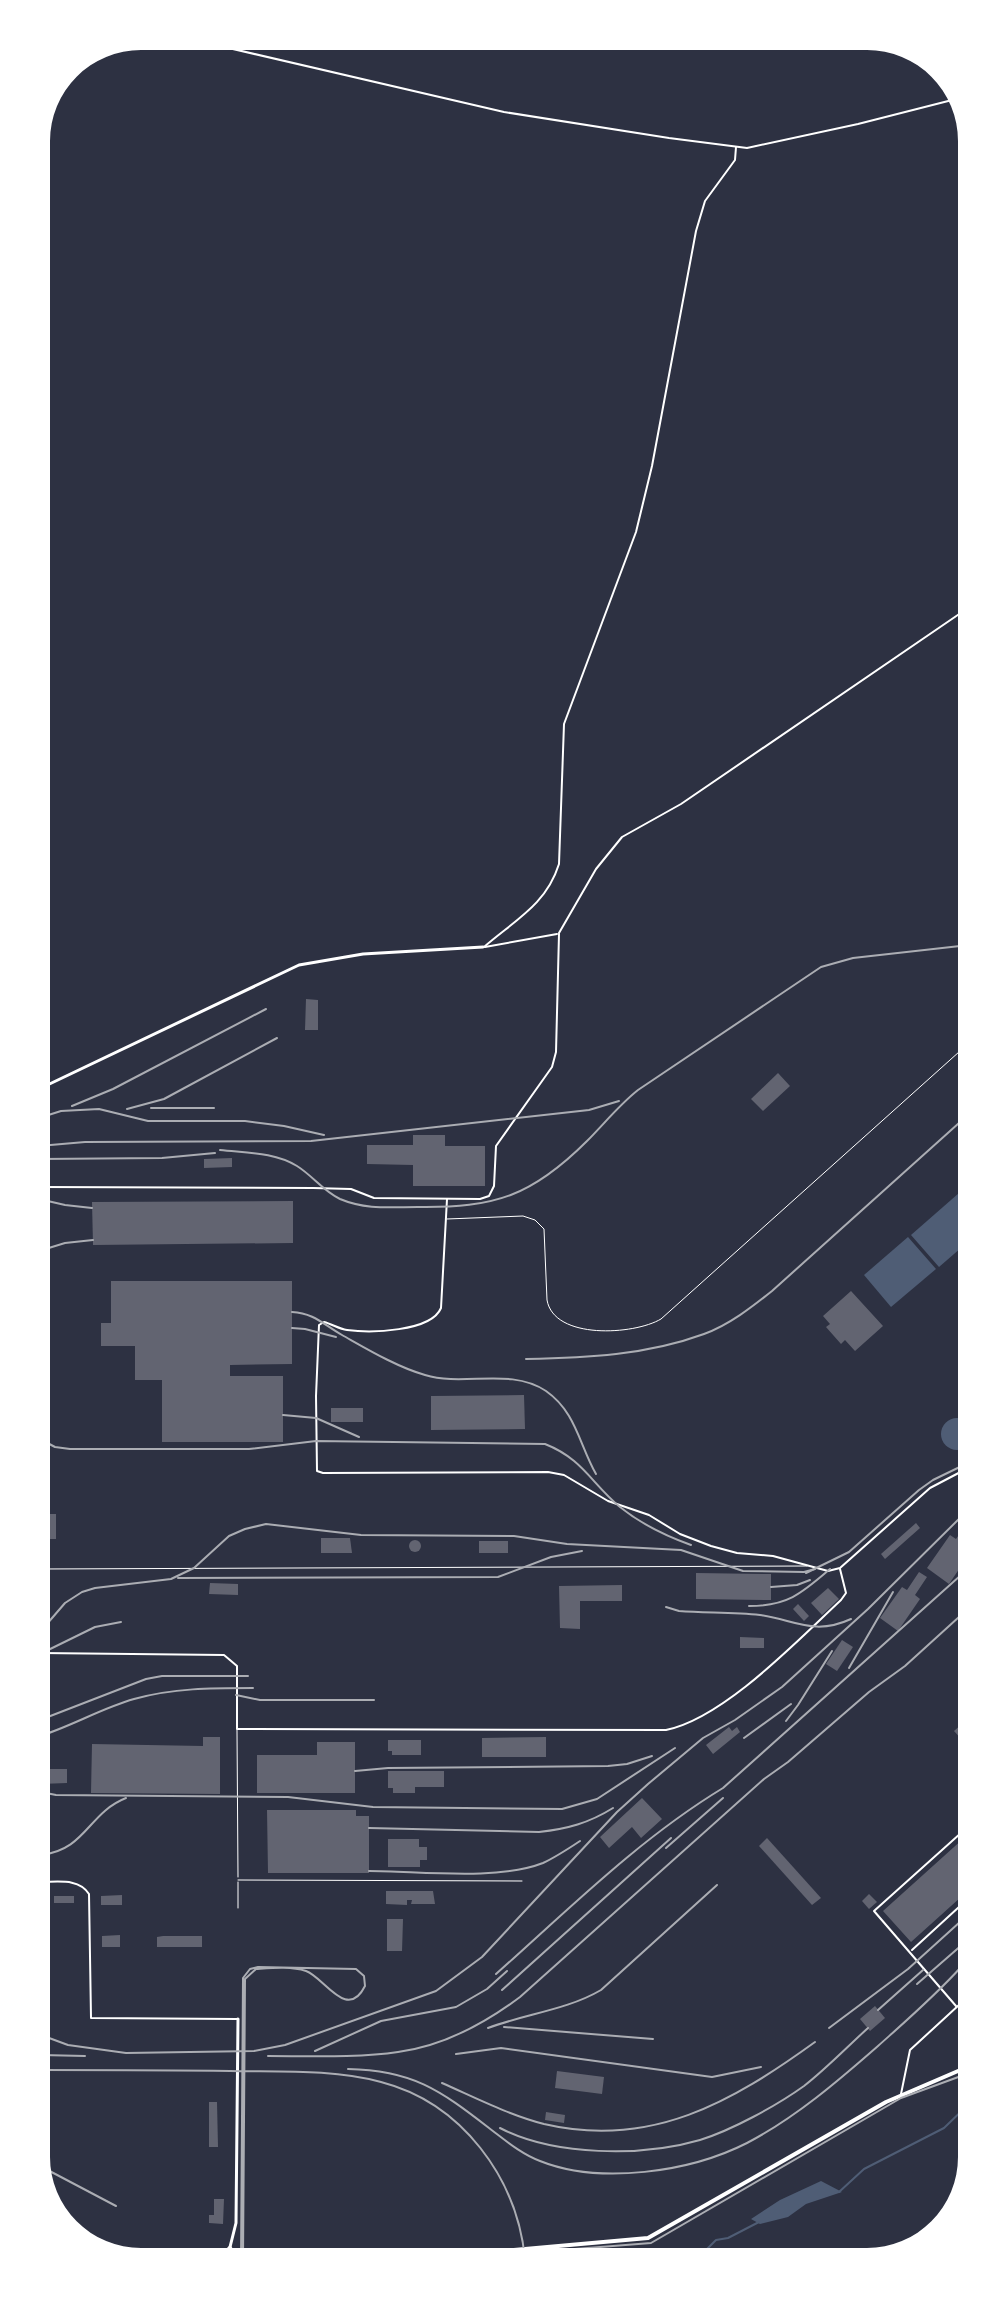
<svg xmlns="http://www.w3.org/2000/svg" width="1008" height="2298" font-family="'Roboto Condensed',sans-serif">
<rect width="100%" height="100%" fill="#2d3142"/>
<!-- water -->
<g fill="#4f5d75">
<path d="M959,1193L969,1204V1241L939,1267L911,1235Z"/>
<path d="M908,1237L936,1269L891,1307L864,1275Z"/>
<circle cx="957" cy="1434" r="16"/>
<path d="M821,2181L842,2192L806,2204L788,2217L760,2224L751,2219L780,2200Z"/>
</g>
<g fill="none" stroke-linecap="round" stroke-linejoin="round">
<!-- stream -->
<g stroke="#4f5d75" stroke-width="2">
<path d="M839,2192L864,2169L944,2128L972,2101"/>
<path d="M698,2258L716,2240L728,2238L759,2222"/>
</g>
</g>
<!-- building -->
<g fill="#626471">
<path d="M306,999L318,1000V1030H305Z"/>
<path d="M778,1073L790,1086L763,1111L751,1099Z"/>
<path d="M413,1135H445V1146H485V1186H413V1165L367,1164V1145H413Z"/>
<path d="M232,1158V1167L204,1168V1159Z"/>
<path d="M293,1201V1243L93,1245L92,1202Z"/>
<path d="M111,1281H292V1364L230,1365V1376H283V1442H162V1380H135V1346H101V1323H111Z"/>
<path d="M851,1291L883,1326L855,1351L845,1340L841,1344L826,1327L830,1324L823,1316Z"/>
<path d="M524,1395L525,1429L431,1430V1396Z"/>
<rect x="331" y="1408" width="32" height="14"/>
<rect x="40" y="1514" width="16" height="25"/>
<path d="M970,1519V1539L966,1546L970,1549V1553L949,1584L927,1568L950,1535L956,1539Z"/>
<path d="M916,1523L920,1528L885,1559L881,1554Z"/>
<path d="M321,1538H350L352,1553H321Z"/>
<circle cx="415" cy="1546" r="6"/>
<rect x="479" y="1541" width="29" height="12"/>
<path d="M919,1572L927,1577L915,1595L920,1599L898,1631L880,1618L902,1587L907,1590Z"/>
<path d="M696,1573L771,1574V1600L696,1599Z"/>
<path d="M210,1583L238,1584V1595L209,1594Z"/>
<path d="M622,1585V1601H580V1629L560,1628L559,1586Z"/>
<path d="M828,1588L839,1599L822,1615L811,1603Z"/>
<path d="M798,1604L809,1616L804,1621L793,1609Z"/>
<path d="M740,1637L764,1638V1648H740Z"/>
<path d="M842,1640L853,1647L837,1671L826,1664Z"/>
<path d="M963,1723L971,1732V1750L954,1731Z"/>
<path d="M729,1727L732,1731L737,1727L740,1732L713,1754L706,1745Z"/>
<path d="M203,1737H220V1794L91,1793L92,1744L203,1746Z"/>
<path d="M546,1737V1757H482V1738Z"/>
<path d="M388,1740H421V1755H392V1751H388Z"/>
<path d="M317,1742H355V1793H257V1755H317Z"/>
<path d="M41,1769H67V1783L41,1784Z"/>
<path d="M388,1771H444V1787H415V1793H393V1788H388Z"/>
<path d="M642,1798L662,1819L641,1838L632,1827L609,1848L600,1837Z"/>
<path d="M267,1810H356V1816H369V1873H268Z"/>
<path d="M767,1838L821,1898L812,1905L759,1846Z"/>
<path d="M964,1838L969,1844L971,1842V1888L911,1942L883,1911Z"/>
<path d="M388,1839H419V1847H427V1860H420V1867H388Z"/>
<path d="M386,1891H433L435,1904H411L412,1900H407V1905L386,1904Z"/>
<path d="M869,1894L877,1902L869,1909L862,1901Z"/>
<path d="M122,1895V1905H101V1896Z"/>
<rect x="54" y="1896" width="20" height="7"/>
<path d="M387,1919H403L402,1951H387Z"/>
<path d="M120,1935V1947H102V1936Z"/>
<path d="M163,1936H202V1947H157V1937Z"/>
<path d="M875,2006L885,2018L870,2031L860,2019Z"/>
<path d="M557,2071L604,2077L602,2094L555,2088Z"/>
<path d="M209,2102H217L218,2147H209Z"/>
<path d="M546,2112L565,2115L564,2123L545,2120Z"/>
<path d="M214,2199H224L223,2224L209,2223V2215H214Z"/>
</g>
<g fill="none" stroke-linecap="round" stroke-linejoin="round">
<!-- service -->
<g stroke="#fff" stroke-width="1">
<path d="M447,1219L523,1216L535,1220L544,1229L547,1300C554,1340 634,1335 661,1319L969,1043"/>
<path d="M40,1569L807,1566"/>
<path d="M237,1730L238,1877"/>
<path d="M238,1880L522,1881"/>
<path d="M238,1882V1908"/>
</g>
<!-- minor -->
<g stroke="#fff" stroke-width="2">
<path d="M177,36L504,112L669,138L747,148L858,124L960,98"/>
<path d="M559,933L596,869L622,837L681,804L968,608"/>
<path d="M484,947C515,920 546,905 559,864L564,724L636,532L652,466L696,231L705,201L735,160L736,147"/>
<path d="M485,947L557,934"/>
<path d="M39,1187L313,1188L351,1189L374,1198L480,1199L489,1196L494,1186L496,1146L552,1067L556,1052L559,934"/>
<path d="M447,1199L441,1308C431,1332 370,1333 347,1330C339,1329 332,1324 324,1322L319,1325L316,1396L317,1471L323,1473L548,1472L564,1475L608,1501L649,1515L680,1534L711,1546L737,1553L773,1556L828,1571L840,1568L930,1488L970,1467"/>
<path d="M40,1653L224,1655L237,1666V1729L666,1730C724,1718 797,1641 841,1600L846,1593L840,1569"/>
<path d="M971,1787L963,1799L964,1808L971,1816"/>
<path d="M41,1882C58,1882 79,1878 89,1894L91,2018L237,2019"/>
<path d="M912,1950L971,1896"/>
<path d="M956,2006L874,1911L971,1824"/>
<path d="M901,2094L910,2050L972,1993"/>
</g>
<!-- tertiary -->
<g stroke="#fff" stroke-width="3">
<path d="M39,1089L299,965L363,954L483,947"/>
<path d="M230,2247L239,2261"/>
<path d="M216,2261L230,2247L236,2223L238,2019"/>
</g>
<!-- primary -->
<path stroke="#fff" stroke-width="4" d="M401,2260L648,2238L886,2102L972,2065"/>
<!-- tram -->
<g stroke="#abadb3" stroke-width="2">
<path d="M436,2260L651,2243L901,2098L972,2072"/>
<path d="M241,2261L243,1978L250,1969L258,1967L356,1969L364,1976L365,1986C347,2022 324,1977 306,1971C291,1966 271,1968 256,1969L245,1979L243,2261"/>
</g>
<!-- rail -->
<g stroke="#abadb3" stroke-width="2">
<path d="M72,1106L113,1089L266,1009"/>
<path d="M151,1108H214"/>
<path d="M127,1109L164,1099L277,1038"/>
<path d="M39,1118L61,1111L99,1109L148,1121H245L284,1126L324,1135"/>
<path d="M39,1146L85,1142L311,1141L589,1110L619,1101"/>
<path d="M220,1150C246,1153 274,1152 297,1166C313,1176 323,1191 340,1199C366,1210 391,1207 418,1207C495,1208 532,1196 587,1141C604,1124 619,1105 638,1090L821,967L853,958L969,945"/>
<path d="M39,1159L162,1158L215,1153"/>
<path d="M39,1199L65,1205L92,1208"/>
<path d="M39,1251L65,1243L93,1240"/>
<path d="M292,1312C314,1313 324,1325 342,1335C367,1349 397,1367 425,1375C464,1387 510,1367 546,1391C576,1412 579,1444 596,1474"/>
<path d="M292,1328L305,1329L336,1337"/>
<path d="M526,1359C586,1358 647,1355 704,1334C729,1325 752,1307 772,1291L969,1114"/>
<path d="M283,1415L316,1418L359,1437"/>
<path d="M40,1439L55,1447L70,1449H249L316,1441L545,1444C583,1459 591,1483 620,1507C641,1524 666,1536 691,1545"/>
<path d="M806,1573L849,1552L919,1490L933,1480L970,1462"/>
<path d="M178,1578L498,1577L551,1557L582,1551"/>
<path d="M771,1587L797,1585L810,1580"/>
<path d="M749,1606C788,1606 802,1593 830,1569"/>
<path d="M666,1607L679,1611C706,1613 733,1612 760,1615C795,1620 814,1636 851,1619"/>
<path d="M40,1632L65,1603L82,1592L95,1588L171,1579L194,1568L229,1536L245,1529L266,1524L361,1535L514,1536L567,1544L681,1550L743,1571L804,1572L815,1569"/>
<path d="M40,1654L95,1627L121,1622"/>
<path d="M849,1668L893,1592"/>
<path d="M236,1695L260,1700H374"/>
<path d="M40,1704L49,1701"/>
<path d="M40,1720L146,1679L162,1676H248"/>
<path d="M786,1721L798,1705L832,1651"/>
<path d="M40,1736C72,1726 102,1708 134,1699C173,1688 212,1688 253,1688"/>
<path d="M744,1738L791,1704"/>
<path d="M355,1771L388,1768L608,1766L627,1764L652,1756"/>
<path d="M41,1792L56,1795L288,1797L373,1807L562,1809L597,1799L675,1748"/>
<path d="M369,1828L539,1832C567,1829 589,1823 613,1808"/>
<path d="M666,1848L723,1798"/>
<path d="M41,1855C86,1850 88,1813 126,1798"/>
<path d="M369,1871C419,1871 497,1881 543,1863C556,1857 568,1849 580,1841"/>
<path d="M496,1974C569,1909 639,1839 723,1788L970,1567"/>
<path d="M917,1984L971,1937"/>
<path d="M502,1990L671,1838"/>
<path d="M878,2010L923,1970"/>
<path d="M504,2027L653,2039"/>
<path d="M488,2028C525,2014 567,2010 601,1990L717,1885"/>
<path d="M829,2028L908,1969L971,1912"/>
<path d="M41,2035L68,2045L126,2053L254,2051L285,2045L436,1991L482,1957L617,1812L648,1784L703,1738L735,1720L782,1687L868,1609L970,1508"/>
<path d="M315,2051L381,2021L456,2007L487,1989L507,1971"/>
<path d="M456,2054L501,2048L712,2077L761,2067"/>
<path d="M41,2055L85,2056"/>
<path d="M268,2056C307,2056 360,2058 398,2052C443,2046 484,2024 520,1997L764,1779L788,1762L869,1692L905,1666L970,1607"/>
<path d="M348,2069C412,2070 440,2090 489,2128C505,2140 521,2154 540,2161C600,2185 690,2172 747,2143C795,2118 838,2081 878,2046C907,2020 936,1995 962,1966"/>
<path d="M41,2070C104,2070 167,2070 230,2071C279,2072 333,2069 381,2082C462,2103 517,2178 525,2259"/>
<path d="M442,2083C476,2098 509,2115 544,2124C651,2149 732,2102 815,2042"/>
<path d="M500,2128C554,2156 642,2157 700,2140C732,2130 776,2106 804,2086C826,2069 847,2047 868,2028"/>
<path d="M42,2167L116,2206"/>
</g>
</g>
<!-- crop -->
<path d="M0 0H1008V2298H0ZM141 50H867A91 91 0 0 1 958 141V2157A91 91 0 0 1 867 2248H141A91 91 0 0 1 50 2157V141A91 91 0 0 1 141 50Z" fill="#fff" fill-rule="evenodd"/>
</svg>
